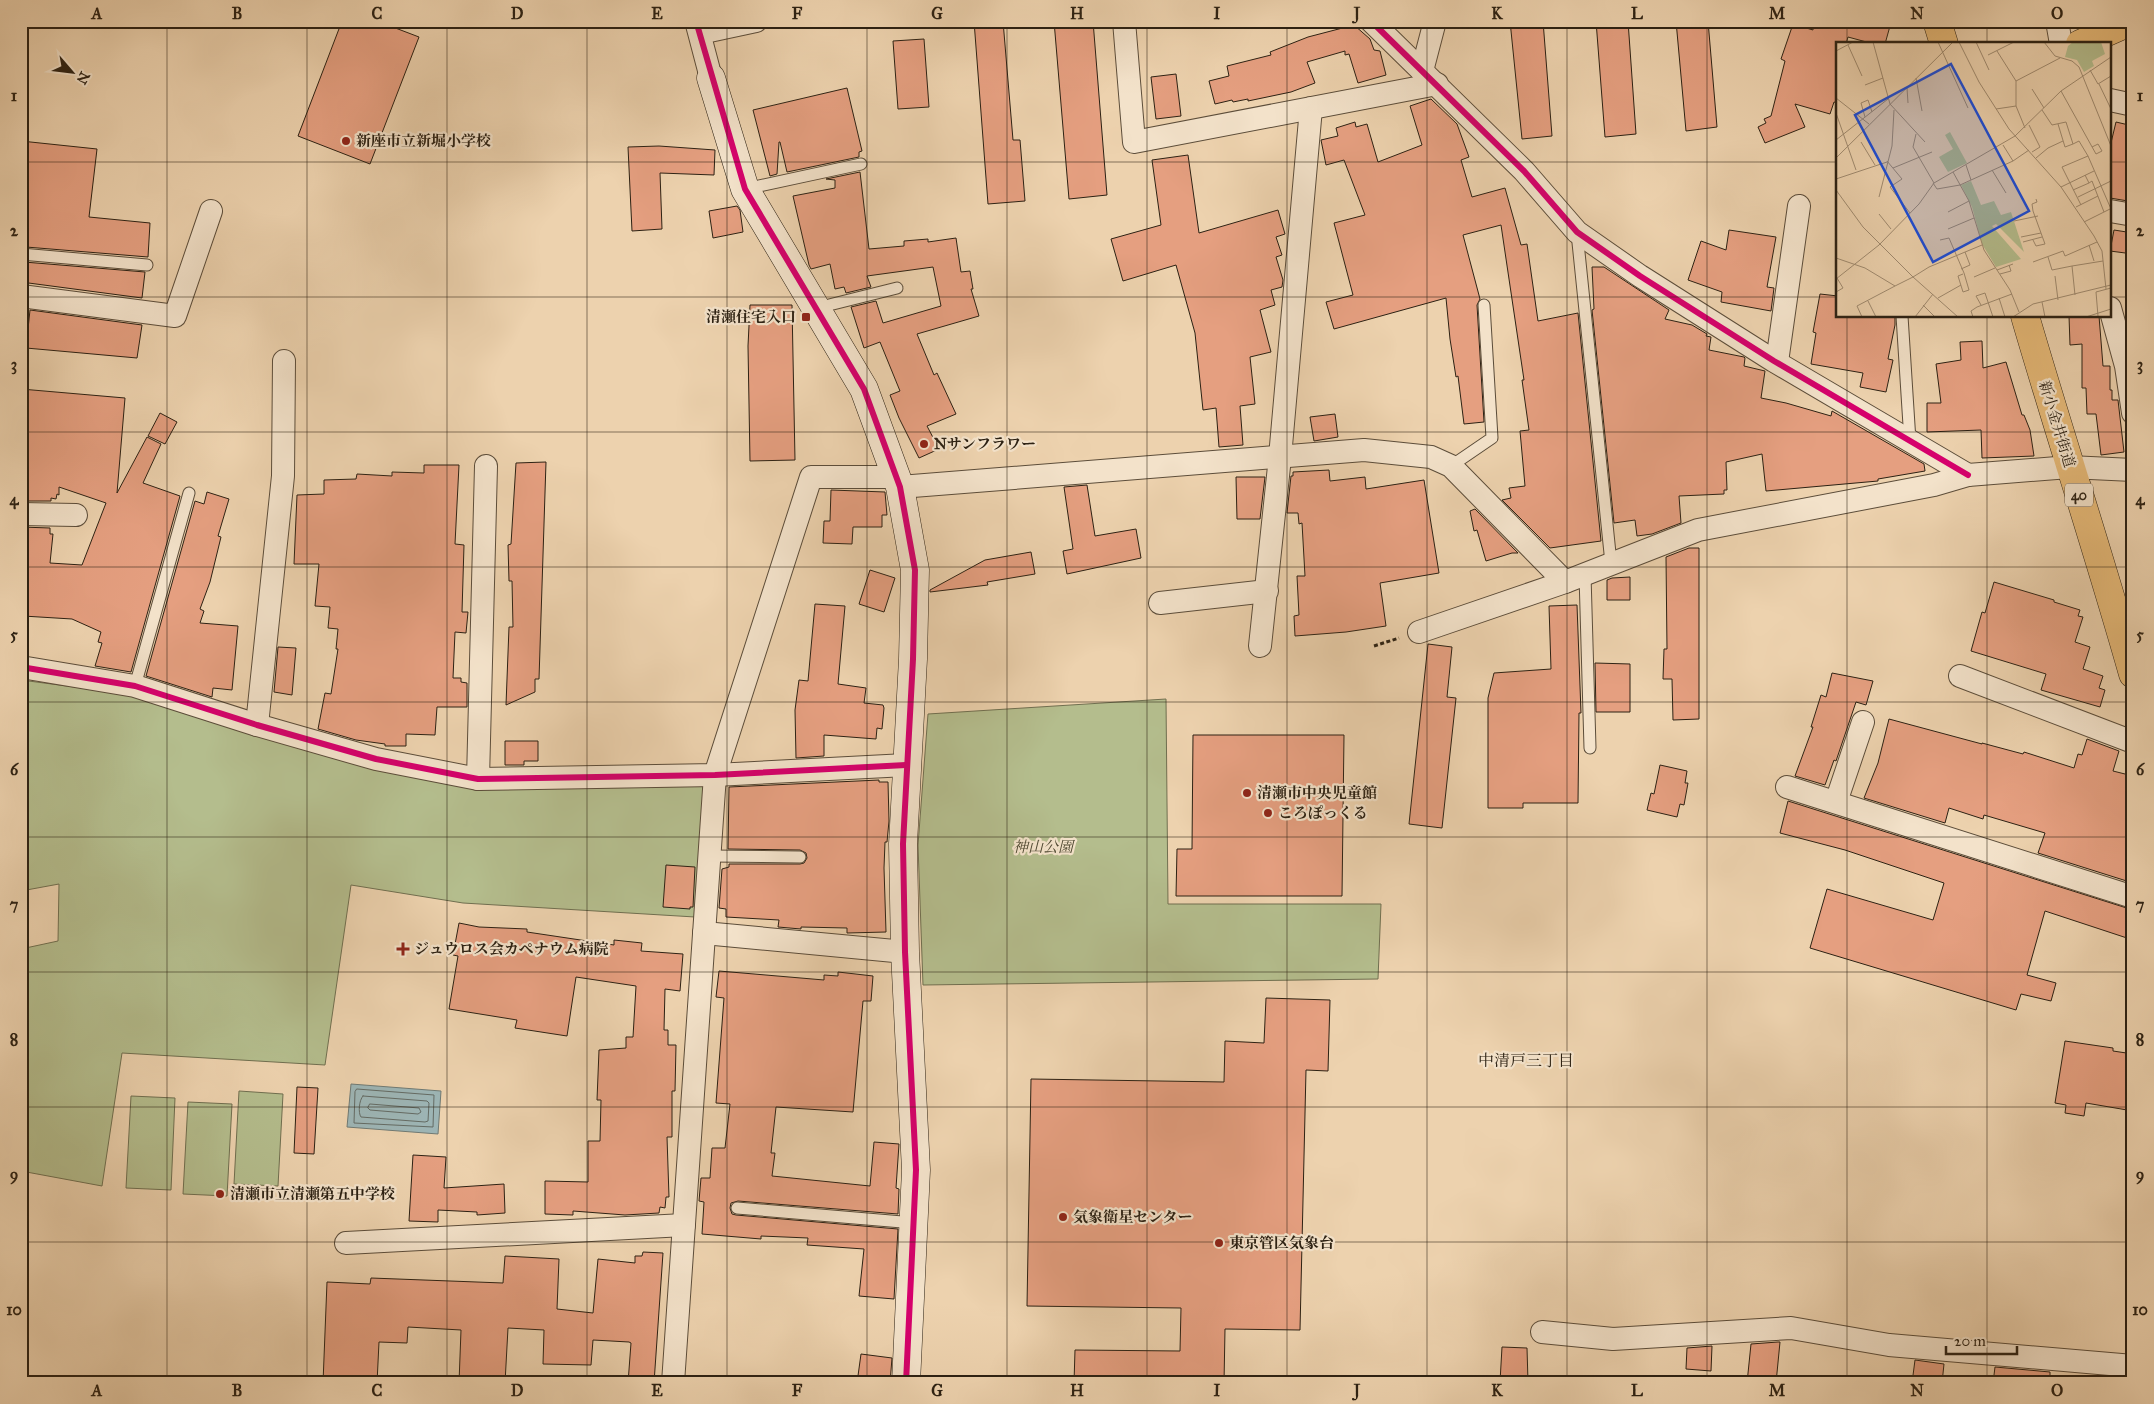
<svg xmlns="http://www.w3.org/2000/svg" width="2154" height="1404" font-family="'IM FELL Great Primer','Noto Serif JP',serif">
<rect width="100%" height="100%" fill="#edd2ae"/>
<filter id="stains"><feTurbulence type="fractalNoise" baseFrequency=".004" numOctaves="4"/><feColorMatrix values="0 0 0 0 .2 0 0 0 0 .09 0 0 0 0 .02 0 0 0 .5 -.17"/></filter>
<radialGradient id="worn" r=".72"><stop offset=".6" stop-color="#630" stop-opacity="0"/><stop offset="1" stop-color="#630" stop-opacity=".3"/></radialGradient>
<!-- green -->
<g fill="#b4bd8d" stroke="#706f50">
<path d="M21,680L128,694L389,772L707,782L695,917L463,903L351,885L325,1065L122,1053L102,1186L21,1171V949L58,941L59,884L21,891Z"/>
<path d="M1166,699L1168,904H1381L1378,979L923,985L918,845L928,714Z"/>
<path d="M239,1091L283,1094L278,1186L234,1184Z"/>
<path d="M131,1096L175,1098L171,1190L126,1188Z"/>
<path d="M188,1102L232,1104L227,1196L183,1194Z"/>
</g>
<!-- water -->
<path fill="#9db5b5" stroke="#707a74" d="M351,1084L441,1091L438,1134L347,1127Z"/>
<g fill="none" stroke-linecap="round" stroke-linejoin="round">
<!-- shore -->
<g stroke="#646b64" stroke-width="1">
<path d="M357,1089L434,1095L433,1127L354,1123L355,1092Z"/>
<path d="M363,1096L427,1101L429,1103L428,1121L425,1122L361,1117C358,1113 359,1100 363,1096Z"/>
<path d="M370,1104L419,1108L421,1112L418,1114L370,1110L368,1108Z"/>
</g>
</g>
<!-- building -->
<g fill="#e59f80" stroke="#2c2113">
<path d="M342,21H377L419,37L370,164L298,136Z"/>
<path d="M974,21H1003L1013,140H1020L1025,201L988,204Z"/>
<path d="M1054,21H1093L1107,195L1069,199Z"/>
<path d="M1510,21H1543L1552,136L1522,139Z"/>
<path d="M1596,21H1628L1636,134L1605,137Z"/>
<path d="M1676,21H1708L1717,127L1686,131Z"/>
<path d="M1813,21H1872L1890,26L1885,44H1874L1848,37L1846,44H1838V103L1834,102L1830,114L1795,104L1805,127L1765,143L1758,127L1766,123L1764,119L1771,116L1785,61L1781,59L1793,24L1813,30Z"/>
<path d="M1354,25L1370,39L1374,50L1380,51L1386,75L1358,83L1349,54L1345,55V51L1307,62L1315,83L1291,92L1248,101V99L1233,102L1232,100L1215,104L1209,81L1229,76L1227,66L1271,55L1270,52L1308,37Z"/>
<path d="M924,39L929,107L898,109L893,41Z"/>
<path d="M1176,74L1181,116L1156,119L1151,77Z"/>
<path d="M847,88L862,151L859,152V157L787,172L780,142H779L777,174L770,176L753,110Z"/>
<path d="M1431,99L1457,124L1469,157L1461,160L1472,197L1505,188L1521,245L1527,244L1538,321L1578,313L1601,541L1550,548L1502,500L1511,498L1509,488L1525,486L1520,431L1529,430L1522,380H1524L1501,225L1463,235L1480,299L1477,305L1484,422L1464,424L1458,376L1456,377L1450,339L1446,298L1334,329L1326,302L1353,295L1334,223L1365,215L1344,160L1326,165L1321,140L1338,136L1336,128L1355,122L1356,127L1367,124L1378,162L1422,145L1410,106Z"/>
<path d="M2116,122L2133,126V167L2128,201L2110,198V147Z"/>
<path d="M21,141L97,149L89,217L150,223L148,257L26,247V243H21Z"/>
<path d="M659,146L715,150L714,175L660,173L662,229L632,231L628,147Z"/>
<path d="M1188,155L1199,233L1278,210L1285,234L1276,237L1282,255L1276,257L1283,280L1282,287L1271,290L1275,305L1260,310L1271,352L1250,357L1255,404L1240,406L1243,445L1219,447L1216,408L1203,410L1195,333L1176,265L1123,281L1111,239L1161,225L1152,160Z"/>
<path d="M860,172L869,249L904,246V241L928,239V242L956,238L961,272L970,271L973,289H971L979,316L917,334L934,375L937,373L956,414L927,426L939,449L919,458L899,418L890,395L900,391L880,342L864,348L851,307L876,301L883,323L941,306L933,267L867,276L871,287L846,293L844,287L835,289L830,264L811,269L809,265L793,196L835,188V180L826,179Z"/>
<path d="M737,206L740,210L743,232L713,238L709,211Z"/>
<path d="M1729,230L1776,237L1767,287L1774,288L1771,311L1721,302L1722,292L1688,280L1701,241L1726,250Z"/>
<path d="M2114,230L2133,233V254L2110,251Z"/>
<path d="M24,262L145,272L142,298L21,282Z"/>
<path d="M1592,267H1604L1669,310L1665,319L1692,325L1707,334L1706,336L1711,337L1709,350L1744,357L1745,358L1744,366L1765,371L1761,398L1786,403L1831,416L1832,411L1924,464L1925,471L1878,479V481L1766,491L1762,454L1726,462L1727,490H1724V494L1679,496L1681,523L1652,534L1637,536L1635,520L1614,523L1592,310L1594,309Z"/>
<path d="M1820,294L1838,296V316H1895V325L1888,359L1893,360L1886,392L1860,387L1863,373L1811,364L1816,333L1813,332Z"/>
<path d="M750,305H792L795,460L750,461L748,346Z"/>
<path d="M30,310L142,325L137,358L26,348Z"/>
<path d="M2069,316H2099L2103,366H2110V390H2112V400H2118L2124,452L2101,455L2096,414H2087L2086,388H2082V344L2070,345Z"/>
<path d="M1982,341L1983,368L2006,362L2022,415H2024L2030,430L2034,456L1982,458L1981,430L1927,432V403H1941L1936,364L1961,360L1960,342Z"/>
<path d="M21,389L125,398L117,493L147,437L161,444L143,483L180,496L131,672L95,666L102,643L98,642L101,632L72,619L23,616L24,609H21V527L50,528V534H53L50,563L82,565L106,503L59,487V495L57,494L56,499L51,498V501H21Z"/>
<path d="M160,413L177,422L165,444L148,436Z"/>
<path d="M1335,414L1338,437L1314,441L1310,417Z"/>
<path d="M546,462L539,679H535V692L506,705L509,627H513L512,581H509L508,545L511,544L516,463Z"/>
<path d="M424,465H459L455,544L464,545L462,612H468L466,633L455,632L453,678H461V682L467,683V707H437L435,735L406,734V746H385V744L356,740L318,729L325,693L331,694L338,649H336L338,629L328,628L330,607L315,606L319,564H294L297,495L324,494V480L356,479L357,474L392,476V472L424,473Z"/>
<path d="M1329,470L1330,481L1365,477L1366,489L1424,480L1439,573L1380,583L1386,626L1346,632L1295,636L1294,616L1299,615L1297,576H1305L1302,523L1299,524L1298,513H1287L1291,476H1293V472Z"/>
<path d="M1236,477H1265L1260,519H1237Z"/>
<path d="M1087,485L1095,536L1136,529L1141,558L1067,574L1063,551L1073,549L1064,487Z"/>
<path d="M831,490L885,492L887,515H882V527H853L852,544L823,543L824,521H830Z"/>
<path d="M207,492L229,499L218,536L221,537L210,582L200,609L204,611L200,623L238,626L232,690L213,688L212,697L146,676L195,501L204,504Z"/>
<path d="M1475,509L1518,553H1512L1486,561L1477,530L1474,531L1470,511Z"/>
<path d="M1689,548H1699V719L1673,720L1672,679H1663L1664,649H1667L1666,557Z"/>
<path d="M1031,552L1035,574L987,582L988,585L930,592V590L985,560Z"/>
<path d="M870,570L895,578L884,612L859,604Z"/>
<path d="M1630,577V600H1607V580L1612,578Z"/>
<path d="M1994,582L2054,600V602L2080,610L2078,616L2083,617L2075,642L2090,647L2083,669L2103,676L2099,688L2105,690L2100,707L2041,690L2046,674L1971,651L1982,612L1985,613Z"/>
<path d="M815,604L845,606L838,684L866,688L864,703L883,705L884,708L882,729L877,728L876,739L824,735V756L796,758L795,710L799,680L808,681Z"/>
<path d="M1577,605L1581,713H1579L1578,803H1523V808H1488V698L1494,673L1551,669L1549,606Z"/>
<path d="M1428,644L1452,647L1447,697L1456,698L1442,828L1409,824Z"/>
<path d="M278,647L296,648L292,695L274,692Z"/>
<path d="M1595,663L1630,664V712H1596Z"/>
<path d="M1832,673L1873,681L1866,705L1856,702L1836,761L1834,760L1825,785L1795,776L1813,727H1811L1821,695L1826,697Z"/>
<path d="M1889,719L1982,744V743L2023,754L2024,752L2074,768L2078,754L2082,755L2087,739L2119,751L2113,771L2133,776V883L2038,853L2045,833L1984,815L1983,819L1949,808L1945,823L1864,798L1878,763Z"/>
<path d="M1193,735H1344L1342,896H1176L1177,849H1192Z"/>
<path d="M505,741H538V761H524V765H505Z"/>
<path d="M1660,765L1687,771L1685,783H1688L1684,805L1680,804L1677,817L1647,810L1651,793L1654,794Z"/>
<path d="M879,780V782H888L889,821L887,842H885L884,868L886,932L847,933V928L801,927V929L778,927L779,920L726,917V909L719,908L722,869L729,867V864H800L804,863L807,858L806,853L800,850L728,849L729,787Z"/>
<path d="M1788,801L2133,910V940L2045,911L2027,975L2056,983L2051,1001L2021,994L2016,1010L1810,948L1827,889L1933,920L1944,883L1845,850L1780,833Z"/>
<path d="M666,865L695,867L693,907H690V909L663,907Z"/>
<path d="M459,923L479,927L527,929V932L614,945V940L642,943L641,951L683,954L680,991L665,989L664,1030H668V1045H676L675,1091H672V1137H667L669,1197H666L665,1208L660,1207L659,1213L625,1215L573,1211V1215L545,1214V1181L588,1182V1141H600L601,1100H597L599,1050L626,1048V1037H633L636,986L576,977L567,1036L515,1028L517,1020L449,1009L458,956L453,955Z"/>
<path d="M719,971L824,980V975L838,976V972L873,976L871,1001H863L853,1112L776,1107L771,1153H775L772,1176L870,1186L874,1142L899,1144L896,1188L899,1189L898,1214L738,1201L731,1203L730,1208L732,1214L736,1215L898,1229L894,1299L859,1296L864,1249L807,1245L808,1238L761,1236V1239L702,1234L704,1202L699,1201L701,1178H710L712,1148H725L730,1104L716,1103L724,998L716,997Z"/>
<path d="M1266,998L1330,1000L1328,1071L1306,1070L1300,1330L1225,1329L1224,1383H1074L1075,1350L1180,1351L1181,1308L1027,1306L1031,1079L1224,1082L1225,1041L1264,1043Z"/>
<path d="M2065,1041L2113,1048V1051L2133,1054V1111L2086,1103L2084,1116L2065,1113L2066,1105L2055,1103Z"/>
<path d="M297,1087L318,1088L314,1154L294,1153Z"/>
<path d="M413,1155L446,1157L444,1188L504,1184L505,1213L477,1215V1212L438,1210V1222L409,1221Z"/>
<path d="M643,1252L663,1253L654,1383H628L631,1343L629,1342L593,1340L591,1365L543,1364L544,1330L508,1328L505,1383H459L461,1330L408,1327L407,1343L379,1342L377,1383H323L327,1282L370,1284L371,1278L503,1283L505,1256L559,1259L557,1309L593,1313L598,1259L635,1263V1256H642Z"/>
<path d="M1778,1342H1780L1776,1383H1747L1751,1344Z"/>
<path d="M1712,1346L1711,1371L1686,1369L1687,1348Z"/>
<path d="M1502,1347L1527,1348L1528,1382H1500Z"/>
<path d="M861,1354L892,1358L890,1383H857Z"/>
<path d="M1915,1360L1944,1364L1942,1383H1912Z"/>
<path d="M1995,1367L2050,1372V1383H1993Z"/>
</g>
<g fill="none" stroke-linecap="round" stroke-linejoin="round">
<!-- lane casing -->
<g stroke="#5c4d3a" stroke-width="13">
<g id="lane">
<path d="M745,189L861,164"/>
<path d="M1577,233L1611,563"/>
<path d="M21,254L147,265"/>
<path d="M817,308L897,288"/>
<path d="M1902,316L1910,441"/>
<path d="M1451,466L1492,438L1484,305"/>
<path d="M1585,575L1590,748"/>
<path d="M135,686L189,493"/>
<path d="M710,856L800,857"/>
<path d="M737,1208L914,1223"/>
</g>
</g>
<!-- street casing -->
<g stroke="#5c4d3a" stroke-width="24">
<g id="street">
<path d="M696,21L711,78"/>
<path d="M1124,21L1134,142L1437,84"/>
<path d="M1371,21L1524,171L1577,232L1640,276L1774,361L1968,475"/>
<path d="M2057,21L2061,44"/>
<path d="M700,33L756,21"/>
<path d="M1422,71L1435,21"/>
<path d="M2110,100L2133,105"/>
<path d="M2110,211L2133,215"/>
<path d="M21,296L175,316L211,211"/>
<path d="M2110,308L2126,366L2133,413"/>
<path d="M1777,362L1799,206"/>
<path d="M900,487L1364,450L1431,457L1451,466L1565,582"/>
<path d="M21,514L76,515"/>
<path d="M1160,603L1267,591"/>
<path d="M1419,632L1565,582L1698,530L1934,485L1968,475L2069,467L2133,470"/>
<path d="M1260,646L1280,457L1311,108"/>
<path d="M21,667L135,686L257,725L376,759L478,779L715,775L906,765"/>
<path d="M1960,676L2133,742"/>
<path d="M257,725L283,476L284,361"/>
<path d="M478,779L486,466"/>
<path d="M1787,787L2133,897"/>
<path d="M1836,802L1863,722"/>
<path d="M704,933L905,952"/>
<path d="M346,1243L684,1225"/>
<path d="M1542,1332L1613,1339L1791,1328L1889,1345L2133,1366"/>
<path d="M673,1383L715,775L811,477H897"/>
</g>
</g>
<!-- secondary casing -->
<g stroke="#2c2113" stroke-width="29">
<path id="secondary" d="M711,78L745,189L864,389L900,487L915,570L913,659L903,844L905,952L916,1170L906,1383"/>
</g>
<!-- primary casing -->
<g stroke="#2c2113" stroke-width="29">
<g id="primary">
<path d="M1937,21L1944,44"/>
<path d="M2080,44L2132,21"/>
<path d="M2025,316C2060,436 2099,554 2133,674"/>
</g>
</g>
<!-- path -->
<path stroke="#2c2113" stroke-width="3" stroke-dasharray="4 2.5" stroke-linecap="butt" d="M1374,646L1399,638"/>
<!-- lane -->
<use href="#lane" stroke="#f3e2ca" stroke-width="11"/>
<!-- street -->
<use href="#street" stroke="#f3e2ca" stroke-width="22"/>
<!-- secondary -->
<use href="#secondary" stroke="#f3e2ca" stroke-width="28"/>
<!-- primary -->
<use href="#primary" stroke="#e6b977" stroke-width="28"/>
<!-- cycleway casing -->
<g stroke="#f3e2ca" stroke-width="9">
<g id="cycleway">
<path d="M696,21L745,189L864,389L900,487L915,570L913,659L903,844L905,952L916,1170L906,1383"/>
<path d="M1371,21L1524,171L1577,232L1640,276L1774,361L1968,475"/>
<path d="M21,667L135,686L257,725L376,759L478,779L715,775L906,765"/>
</g>
</g>
<!-- cycleway -->
<use href="#cycleway" stroke="#d6006c" stroke-width="6"/>
</g>
<!-- grid -->
<path fill="none" stroke="#2c2113" stroke-width="1" stroke-opacity="0.55" d="M167,21V1383M307,21V1383M447,21V1383M587,21V1383M727,21V1383M867,21V1383M1007,21V1383M1147,21V1383M1287,21V1383M1427,21V1383M1567,21V1383M1707,21V1383M1847,21V44M1987,21V44M21,162H1838M2110,162H2133M21,297H1838M2110,297H2133M1847,316V1383M1987,316V1383M21,432H2133M21,567H2133M21,702H2133M21,837H2133M21,972H2133M21,1107H2133M21,1242H2133"/>
<!-- markers -->
<g fill="#8f2418" stroke="#f3e2ca" stroke-width="2">
<circle cx="346" cy="141" r="5"/>
<rect x="801" y="312" width="10" height="10" rx="2.5"/>
<circle cx="924" cy="444" r="5"/>
<circle cx="1247" cy="793" r="5"/>
<circle cx="1268" cy="813" r="5"/>
<path d="M400.5 941.5h5v5h5v5h-5v5h-5v-5h-5v-5h5z"/>
<circle cx="220" cy="1194" r="5"/>
<circle cx="1063" cy="1217" r="5"/>
<circle cx="1219" cy="1243" r="5"/>
</g>
<g text-anchor="middle" stroke-width="4.5" stroke-linejoin="round" paint-order="stroke">
<!-- shield labels -->
<rect fill="#f3e2ca" stroke="#685b4a" stroke-width="1" x="2065" y="483.5" width="28" height="23" rx="4"/>
<g font-size="14" font-weight="bold" fill="#2c2113">
<text x="2079" y="500">40</text>
</g>
<!-- poi labels -->
<g font-size="15" font-weight="bold" fill="#2c2113" stroke="#f3e2ca" text-anchor="start">
<text x="356" y="146">新座市立新堀小学校</text>
<text x="796" y="322" text-anchor="end">清瀬住宅入口</text>
<text x="934" y="449">Nサンフラワー</text>
<text x="1257" y="798">清瀬市中央児童館</text>
<text x="1278" y="818">ころぽっくる</text>
<text x="414" y="954">ジュウロス会カペナウム病院</text>
<text x="230" y="1199">清瀬市立清瀬第五中学校</text>
<text x="1073" y="1222">気象衛星センター</text>
<text x="1229" y="1248">東京管区気象台</text>
</g>
<!-- street labels -->
<g font-size="15" fill="#2c2113" stroke="#f3e2ca">
<text transform="translate(2057 424) rotate(73)" y="5">新小金井街道</text>
</g>
<!-- park labels -->
<g font-size="15" font-style="italic" fill="#4e4832" stroke="#f3e2ca">
<text x="1043" y="852">神山公園</text>
</g>
<!-- neighbourhood labels -->
<g font-size="16" fill="#2c2113" stroke="#f3e2ca">
<text x="1526" y="1066">中清戸三丁目</text>
</g>
</g>
<!-- overview -->
<g transform="translate(1836 42)">
<rect width="275" height="275" fill="#edd2ae"/>
<path d="M237,0H265L269,12L256,19L258,24L248,30L241,18L229,15L232,4ZM114,90L131,121L112,130L103,115L117,107L109,93ZM135,139L145,163L158,159L165,173L175,170L188,210L160,182L156,184L185,217L160,225L146,202L136,165L125,143Z" fill="#b4bd8d"/>
<path fill="none" stroke="#a08b70" stroke-width="1" d="M37,0L54,62L89,100M102,0L132,66M123,0L143,40L173,87L225,145L258,194L266,209L270,247M140,0L153,28M208,0L219,14L236,19L243,25L275,104M12,3L26,34M0,9L17,0M161,9L180,39L224,16M152,13L178,0M254,28L262,42L275,34M80,36L86,69M180,39V64L189,86M263,42L275,67M29,43L47,36M71,46L72,61M196,47L208,66M225,49L260,112L266,109L262,102L256,105M0,56L33,82M160,67L180,64M206,68L216,83L230,80L237,102L243,99L252,114M0,71L20,128M29,75L25,61L32,58L36,70M222,82L229,105L237,102M193,83L204,105L196,110M80,92L77,105L98,141M0,98L52,57M25,100L39,123M167,103L177,119M0,116L117,0M200,116L212,106L227,99M51,119L66,137L54,145L74,171M130,123L135,138M57,126L96,110M156,128L170,151M117,130L133,159L148,208L174,248L183,270M0,137L51,120M97,141L101,147L124,143L177,119L193,108M253,141L256,139L268,170M225,145L258,129M0,148L27,185L77,235L93,225L146,203M237,148L253,141L249,133M43,155L56,104L58,68M242,155L275,139M245,163L226,125L252,114L275,167M240,165L262,154M112,170L133,159M43,172L55,187M178,179L202,174M248,180L274,167M112,187L138,176M185,195L205,191M104,198L113,196L128,231L133,248L127,250L122,234L127,232M197,198L200,204L209,202L197,169L196,162L201,160L200,157M187,200L206,195M253,203L258,219M212,215L216,228L236,224M0,216L29,226L59,244L77,235L122,275M197,220L227,209L229,214L261,200M125,227L134,223L129,210M161,228L177,222M164,232L175,229L173,223M219,234L222,258M138,235L159,226M0,237L43,203L83,162L98,141L179,94L225,49L275,15M0,250L7,246L1,236M260,250L262,274M260,250L275,246M239,253L236,224L267,219M102,256L125,243M163,256L169,275M32,259L40,275M206,260L209,275M87,263L99,275M145,263L140,254L149,251L157,275M26,275L21,264L59,244M79,275L97,252M137,275L135,269L141,265L176,252M177,275L197,262L275,243M250,275L275,267"/>
<path fill="#1d4ed8" fill-opacity="0.15" stroke="#1d4ed8" stroke-width="2.5" d="M115,22L193,169L97,220L19,73Z"/>
<rect width="275" height="275" fill="none" stroke="#2c2113" stroke-width="2.5"/>
</g>
<!-- margin -->
<rect width="2154" height="1404" fill="none" stroke="#edd2ae" stroke-width="55"/>
<!-- north arrow -->
<g transform="translate(72 72) rotate(118)" stroke="#f3e2ca" stroke-width="4" paint-order="stroke">
<path d="M0-4L9 19L0 12L-9 19Z" fill="#2c2113"/>
<text y="-8" font-size="14" font-weight="bold" text-anchor="middle" fill="#2c2113">N</text>
</g>
<!-- scale -->
<path d="M1946 1346v8h71v-8" fill="none" stroke="#2c2113" stroke-width="2.5"/>
<text x="1954" y="1346" font-size="15" fill="#2c2113" stroke="#f3e2ca" stroke-width="4" paint-order="stroke">20 m</text>
<rect x="28" y="28" width="2098" height="1348" fill="none" stroke="#2c2113" stroke-width="2"/>
<g font-size="16" text-anchor="middle" font-weight="bold" fill="#2c2113">
<text x="97" y="19">A</text>
<text x="237" y="19">B</text>
<text x="377" y="19">C</text>
<text x="517" y="19">D</text>
<text x="657" y="19">E</text>
<text x="797" y="19">F</text>
<text x="937" y="19">G</text>
<text x="1077" y="19">H</text>
<text x="1217" y="19">I</text>
<text x="1357" y="19">J</text>
<text x="1497" y="19">K</text>
<text x="1637" y="19">L</text>
<text x="1777" y="19">M</text>
<text x="1917" y="19">N</text>
<text x="2057" y="19">O</text>
<text x="14" y="101">1</text>
<text x="2140" y="101">1</text>
<text x="14" y="236">2</text>
<text x="2140" y="236">2</text>
<text x="14" y="370">3</text>
<text x="2140" y="370">3</text>
<text x="14" y="505">4</text>
<text x="2140" y="505">4</text>
<text x="14" y="640">5</text>
<text x="2140" y="640">5</text>
<text x="14" y="775">6</text>
<text x="2140" y="775">6</text>
<text x="14" y="910">7</text>
<text x="2140" y="910">7</text>
<text x="14" y="1045">8</text>
<text x="2140" y="1045">8</text>
<text x="14" y="1180">9</text>
<text x="2140" y="1180">9</text>
<text x="14" y="1315">10</text>
<text x="2140" y="1315">10</text>
<text x="97" y="1396">A</text>
<text x="237" y="1396">B</text>
<text x="377" y="1396">C</text>
<text x="517" y="1396">D</text>
<text x="657" y="1396">E</text>
<text x="797" y="1396">F</text>
<text x="937" y="1396">G</text>
<text x="1077" y="1396">H</text>
<text x="1217" y="1396">I</text>
<text x="1357" y="1396">J</text>
<text x="1497" y="1396">K</text>
<text x="1637" y="1396">L</text>
<text x="1777" y="1396">M</text>
<text x="1917" y="1396">N</text>
<text x="2057" y="1396">O</text>
</g>
<rect width="100%" height="100%" filter="url(#stains)"/>
<rect width="100%" height="100%" fill="url(#worn)"/>
</svg>
